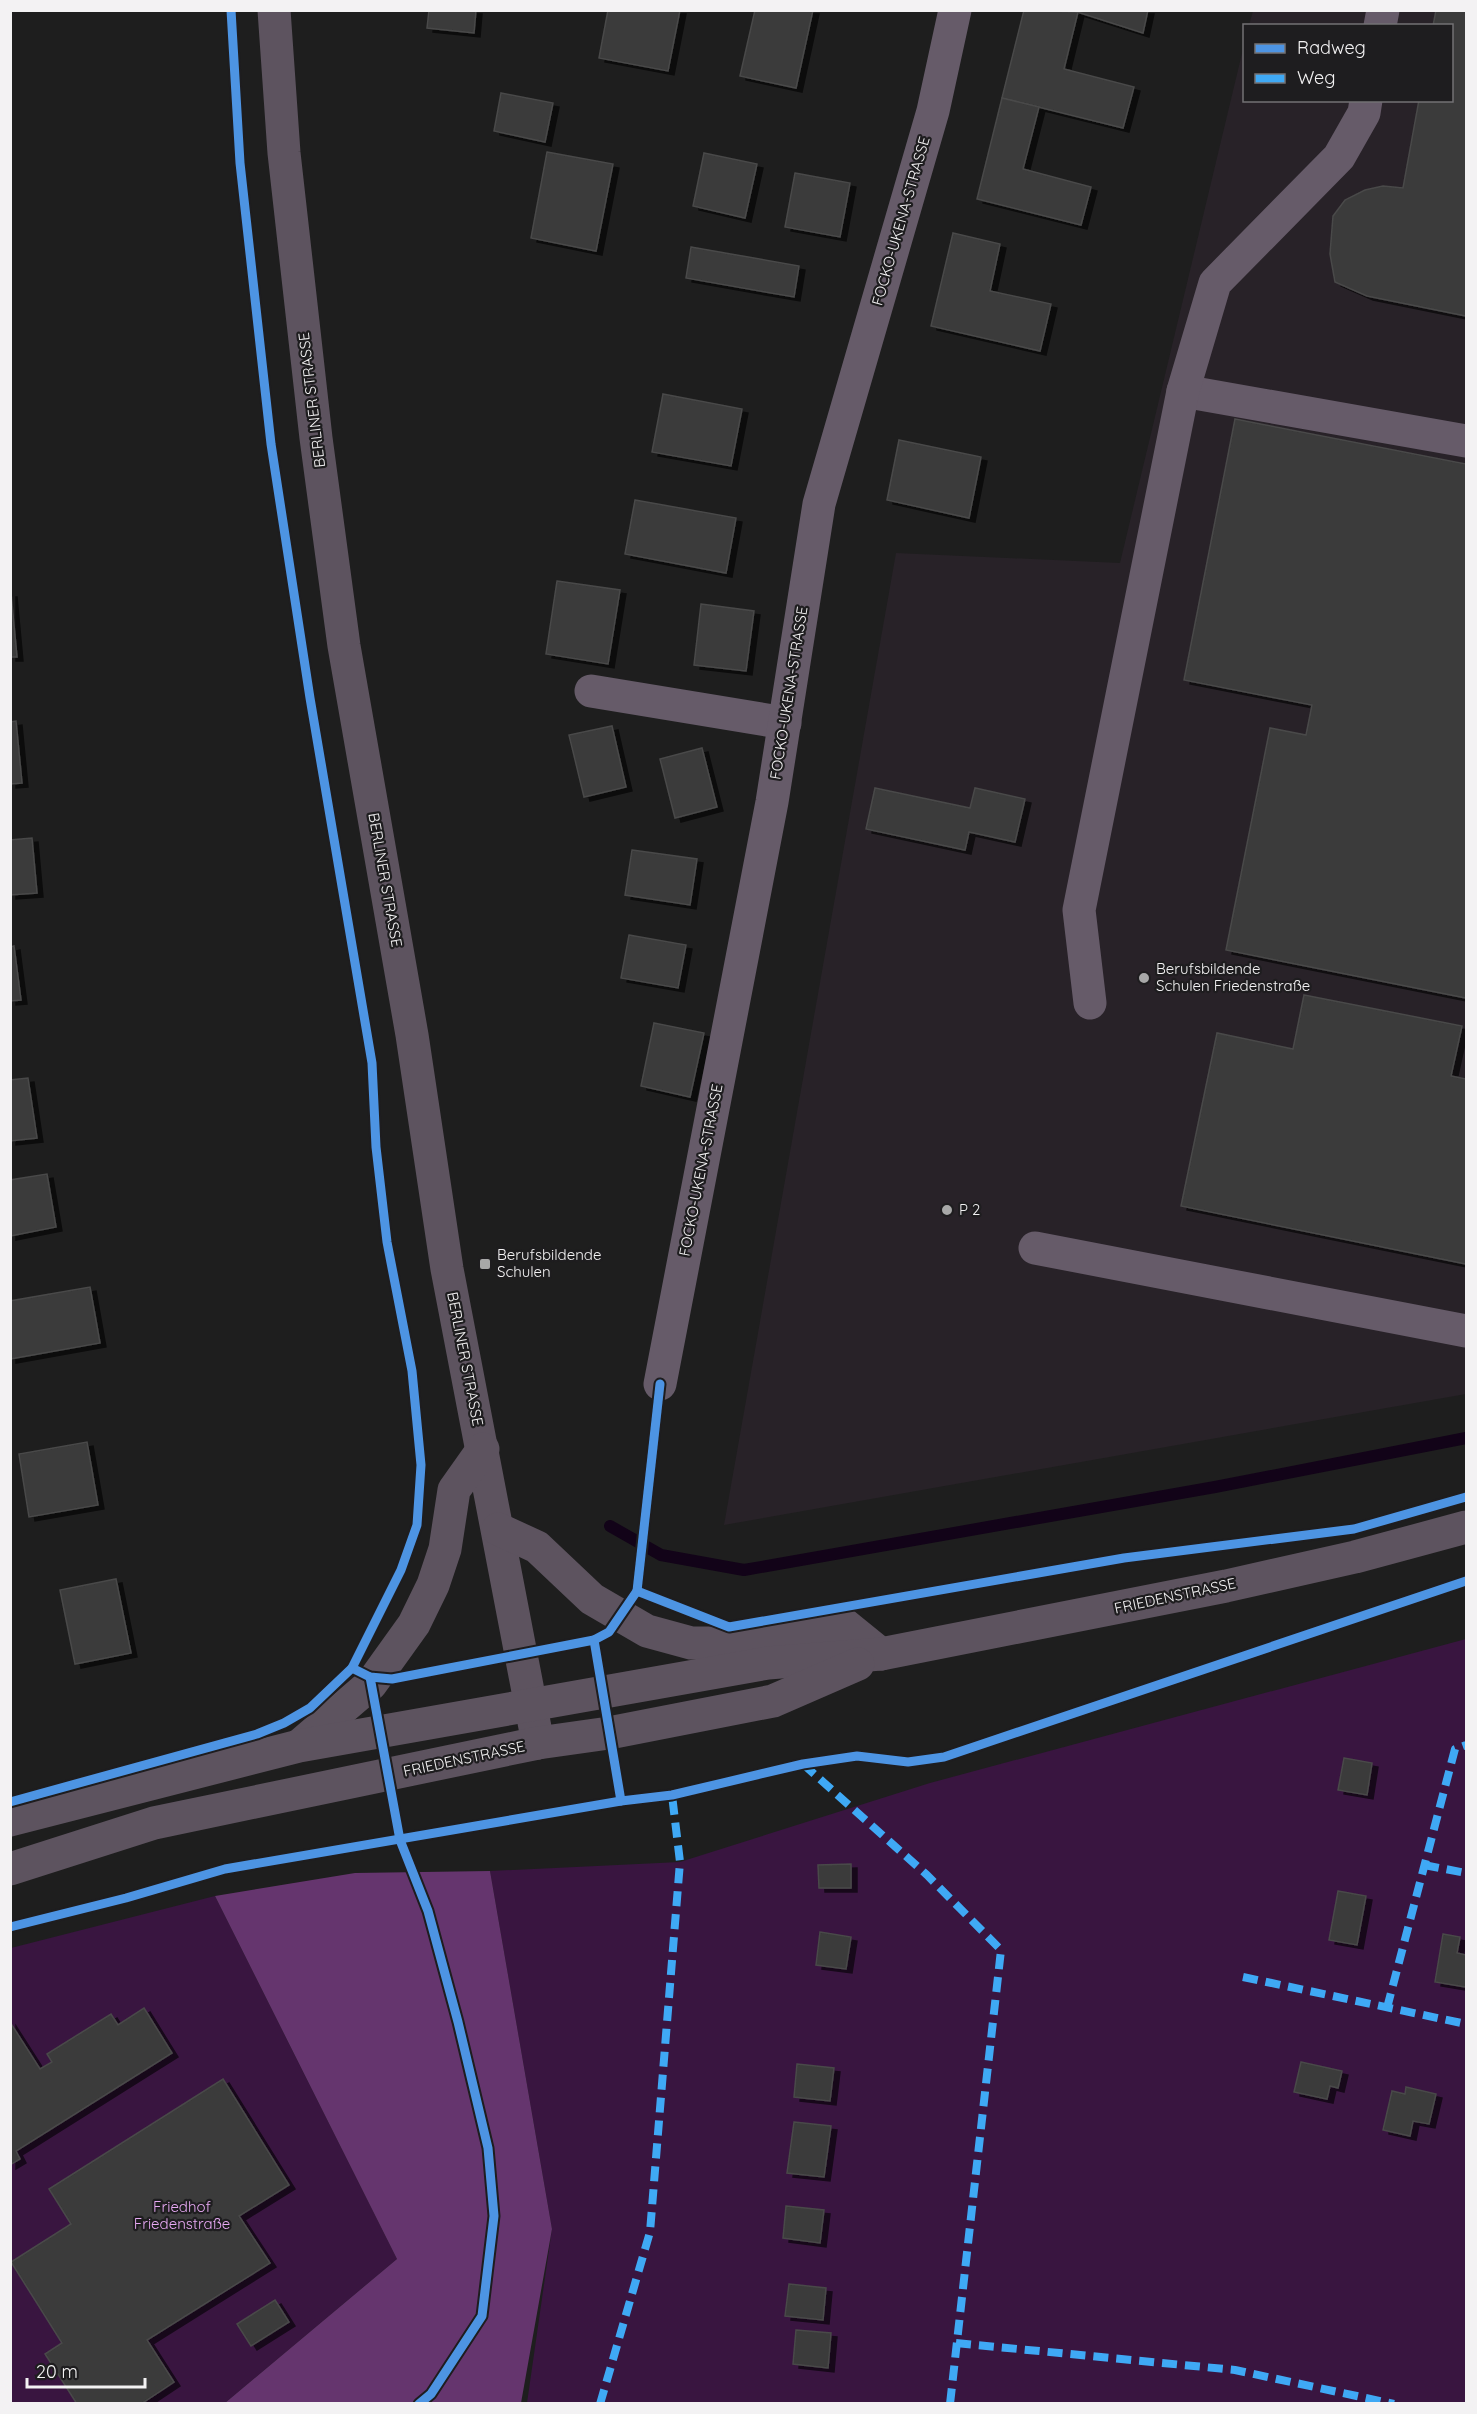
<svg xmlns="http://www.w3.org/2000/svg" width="1477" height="2414" font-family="Quicksand,sans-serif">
<defs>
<filter id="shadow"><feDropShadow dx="6" dy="4" stdDeviation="0" flood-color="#0009"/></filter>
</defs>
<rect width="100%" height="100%" fill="#1e1e1e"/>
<!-- built -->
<path fill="#282228" d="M1253,11H1466V1394L724,1525L896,553L1120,563L1244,45V100H1452V26L1249,25Z"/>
<!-- green -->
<g fill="#391540">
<path d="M1466,1639V2403H527L552,2229L490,1871L680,1862L930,1783Z"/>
<path d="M215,1896L397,2259L225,2403L11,2404V1948Z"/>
</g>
<!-- forest -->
<path fill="#65356e" d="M490,1871L552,2229L521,2403H225L397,2259L215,1896L355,1873Z"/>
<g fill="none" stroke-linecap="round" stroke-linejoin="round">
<!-- stream -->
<path stroke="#120318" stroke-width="12" d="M610,1526L661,1555L744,1570L1215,1487L1466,1438"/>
</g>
<!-- building -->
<g fill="#3a3a3a" stroke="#494949" stroke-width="1.5" filter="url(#shadow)">
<path d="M429,10H476L474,33L427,28Z"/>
<path d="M608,10H680L668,71L599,58Z"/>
<path d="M755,10H813L796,88L740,76Z"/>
<path d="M1024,10L1078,12L1064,69L1134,87L1123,128L1002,98Z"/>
<path d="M1071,10H1148L1143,33Z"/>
<path d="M1436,10H1466V316L1367,296L1335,282L1330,254L1333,216L1345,200L1365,190L1383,186L1403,188L1419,100H1452V26H1433Z"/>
<path d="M501,93L553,103L545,142L494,131Z"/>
<path d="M1002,98L1039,107L1023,169L1091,187L1081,225L977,199Z"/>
<path d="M547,152L613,164L596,251L531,238Z"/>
<path d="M704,153L757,164L745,218L693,206Z"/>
<path d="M795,173L850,183L840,237L785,227Z"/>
<path d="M953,233L1000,244L990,291L1051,304L1040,351L931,326Z"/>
<path d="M691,247L799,266L794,297L686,278Z"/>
<path d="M663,394L742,409L731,466L652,452Z"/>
<path d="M1235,419L1466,464V998L1226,950L1270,728L1306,735L1312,705L1184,680Z"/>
<path d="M899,440L981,457L969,518L887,500Z"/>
<path d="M635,500L736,518L726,573L625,554Z"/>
<path d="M557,581L620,590L608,664L546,654Z"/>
<path d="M11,593L17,657H10V593Z"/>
<path d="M701,604L754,611L746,671L694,665Z"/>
<path d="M16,721L22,783L10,784V722Z"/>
<path d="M612,726L626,787L584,797L569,735Z"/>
<path d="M702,748L717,807L675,818L660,759Z"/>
<path d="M875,788L970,808L975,788L1025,799L1015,842L969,832L965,850L866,829Z"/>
<path d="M32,838L37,893L10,895V840Z"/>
<path d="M632,850L697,859L690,905L625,895Z"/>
<path d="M629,935L686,945L678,988L621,978Z"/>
<path d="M14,946L21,1000L10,1001V947Z"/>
<path d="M1304,995L1462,1026L1451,1076L1466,1079V1264L1181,1206L1217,1033L1293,1049Z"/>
<path d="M654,1023L704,1033L690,1097L641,1086Z"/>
<path d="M28,1078L37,1138L10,1141V1080Z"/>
<path d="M47,1174L56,1227L10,1236V1180Z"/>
<path d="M90,1287L100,1343L10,1359V1301Z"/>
<path d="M87,1442L98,1505L29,1517L19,1454Z"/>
<path d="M116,1579L131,1653L75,1664L60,1590Z"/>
<path d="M1344,1758L1372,1763L1367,1795L1338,1790Z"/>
<path d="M851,1864V1888H819L818,1865Z"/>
<path d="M1338,1891L1366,1896L1357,1945L1329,1940Z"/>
<path d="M820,1932L851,1937L846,1969L816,1965Z"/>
<path d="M1443,1934L1460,1937L1457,1953L1466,1955V1987L1435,1982Z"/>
<path d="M144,2008L172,2053L16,2151L20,2159L10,2165V2022L40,2069L52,2062L47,2054L111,2014L118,2025Z"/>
<path d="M1301,2062L1342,2071L1338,2088L1330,2086L1327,2099L1294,2092Z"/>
<path d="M797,2064L834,2068L830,2101L794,2097Z"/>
<path d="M223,2079L289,2185L239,2216L270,2263L147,2340L174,2382L141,2404H77L45,2354L62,2343L11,2262L71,2224L49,2189Z"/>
<path d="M1406,2087L1436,2094L1429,2124L1413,2121L1410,2136L1383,2130L1392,2091L1405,2094Z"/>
<path d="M794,2122L831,2126L824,2177L787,2173Z"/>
<path d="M786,2206L824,2210L820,2243L783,2238Z"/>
<path d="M789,2284L826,2288L823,2320L785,2316Z"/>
<path d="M275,2300L289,2322L251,2346L237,2324Z"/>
<path d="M796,2330L831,2333L828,2368L793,2364Z"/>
</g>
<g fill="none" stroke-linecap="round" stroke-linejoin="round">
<!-- minor -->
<g stroke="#665b69" stroke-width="33">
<path d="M1380,26L1383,10"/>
<path d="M1183,391L1466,441"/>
<path d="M591,691L785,723"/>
<path d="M1090,1003L1079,910L1183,391L1215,283L1339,157L1364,113L1366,100"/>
<path d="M1035,1248L1466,1331"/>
<path d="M660,1384L772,802L819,504L933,111L955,10"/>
</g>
<!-- major -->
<g stroke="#5d535f" stroke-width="33">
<path d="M274,10L284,153L316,438L344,646L412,1035L447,1269L538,1743"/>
<path d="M498,1529L537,1547L592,1599L647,1631L691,1643H737L844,1624L881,1654"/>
<path d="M300,1745L371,1684L414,1624L433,1585L445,1549L454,1490L483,1449"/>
<path d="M10,1820L299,1746L768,1663L881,1654L1226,1586L1355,1557L1466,1527"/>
<path d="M10,1869L154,1823L538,1743L609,1733L773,1701L858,1664"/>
</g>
<!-- quiet -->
<g stroke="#3fa9f5" stroke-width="8" stroke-dasharray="15 8" stroke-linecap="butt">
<path d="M803,1764L927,1875L1001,1950L950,2404"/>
<path d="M1424,1865L1466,1873"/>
<path d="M1243,1977L1466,2024"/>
<path d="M1387,2008L1455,1749L1466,1745"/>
<path d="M956,2343L1235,2370L1394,2404"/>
<path d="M600,2404L650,2232L680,1862L672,1795"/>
</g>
<!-- cycleway casing -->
<g stroke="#1e1d1f" stroke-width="13">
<g id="cycleway">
<path d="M637,1591L660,1384"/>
<path d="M594,1640L621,1801L672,1795L803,1764L857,1756L908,1762L944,1757L1466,1581"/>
<path d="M352,1668L370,1677L392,1679L594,1640L609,1632L637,1591L729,1627L1124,1558L1354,1529L1466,1497"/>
<path d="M370,1677L400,1840L428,1911L458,2022L488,2148L494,2216L482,2316L431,2394L419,2404"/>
<path d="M10,1802L257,1734L284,1723L310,1708L352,1668L401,1570L417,1525L421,1465L412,1371L387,1242L376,1147L372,1063L310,698L271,444L240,163L231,10"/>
<path d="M10,1927L126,1898L225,1869L621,1801"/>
</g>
</g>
<!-- cycleway -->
<use href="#cycleway" stroke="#4d94e3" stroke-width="9"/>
</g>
<!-- markers -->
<g fill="#a8a8a8" stroke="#1e1d1f" stroke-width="2">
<circle cx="1144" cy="978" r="6"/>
<circle cx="947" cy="1210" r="6"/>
<rect x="479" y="1258" width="12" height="12" rx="3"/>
</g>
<g text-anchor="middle" stroke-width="4.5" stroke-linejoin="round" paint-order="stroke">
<!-- street labels -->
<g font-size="15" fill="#f3f2f3" stroke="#1e1d1f">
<text transform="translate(901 221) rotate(-74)" y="5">FOCKO-UKENA-STRASSE</text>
<text transform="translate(312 400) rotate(-97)" y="5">BERLINER STRASSE</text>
<text transform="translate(789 693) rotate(-81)" y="5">FOCKO-UKENA-STRASSE</text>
<text transform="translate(385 880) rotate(80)" y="5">BERLINER STRASSE</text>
<text transform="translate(701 1170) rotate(-79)" y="5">FOCKO-UKENA-STRASSE</text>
<text transform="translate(465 1359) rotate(79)" y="5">BERLINER STRASSE</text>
<text transform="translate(1175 1596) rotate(-12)" y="5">FRIEDENSTRASSE</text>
<text transform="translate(464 1759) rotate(-12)" y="5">FRIEDENSTRASSE</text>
</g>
<!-- poi labels -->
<g font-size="15" fill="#f3f2f3" stroke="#1e1d1f" text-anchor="start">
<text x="1156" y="974">Berufsbildende<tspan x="1156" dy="17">Schulen Friedenstraße</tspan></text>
<text x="959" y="1215">P 2</text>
<text x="497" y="1260">Berufsbildende<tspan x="497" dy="17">Schulen</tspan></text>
</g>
<!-- park labels -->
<g font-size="15" fill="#e8aaf4" stroke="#1e1d1f">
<text x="182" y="2212">Friedhof<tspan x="182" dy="17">Friedenstraße</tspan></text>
</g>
</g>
<!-- border -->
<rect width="1477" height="2414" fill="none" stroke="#f3f2f3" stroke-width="24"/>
<!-- legend -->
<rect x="1243" y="24" width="210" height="78" fill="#1e1d1f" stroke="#737274" stroke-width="1.5"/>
<rect x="1255" y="44" width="30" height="9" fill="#4d94e3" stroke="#737274" stroke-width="1.5"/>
<text x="1297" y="54" font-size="18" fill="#f3f2f3">Radweg</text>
<rect x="1255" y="74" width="30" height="9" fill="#3fa9f5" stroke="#737274" stroke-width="1.5"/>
<text x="1297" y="84" font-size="18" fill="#f3f2f3">Weg</text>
<!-- scale -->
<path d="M27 2378v9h118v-9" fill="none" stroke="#f3f2f3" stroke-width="3"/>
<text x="36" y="2378" font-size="18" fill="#f3f2f3" stroke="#1e1d1f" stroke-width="4.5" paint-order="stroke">20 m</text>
</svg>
